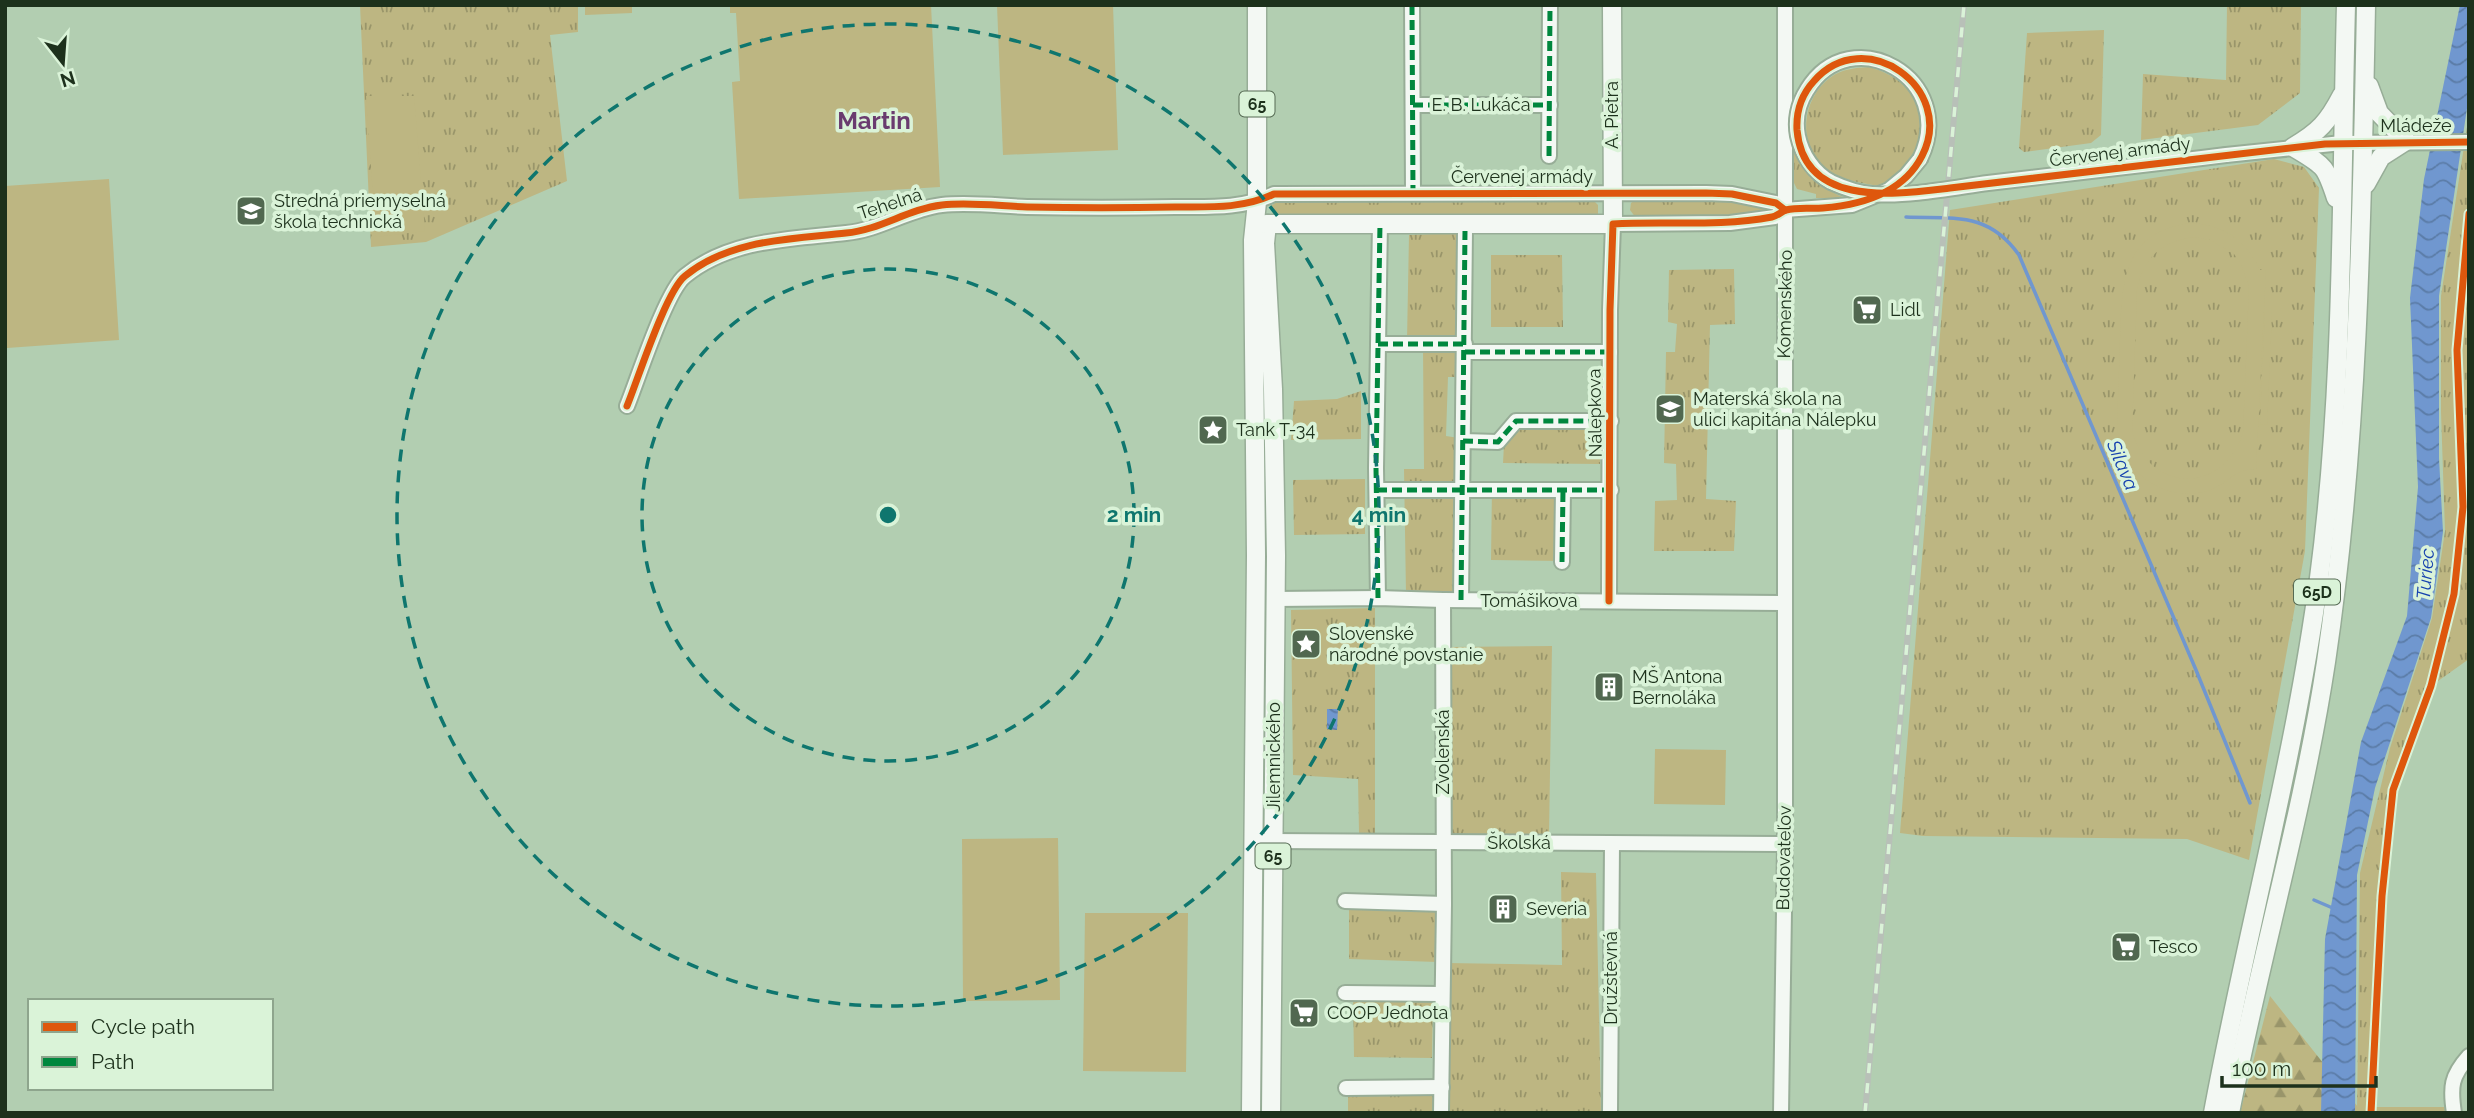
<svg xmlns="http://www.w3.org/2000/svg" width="2474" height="1118" font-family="Raleway,sans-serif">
<defs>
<pattern id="grass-tufts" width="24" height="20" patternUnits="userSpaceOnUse" patternTransform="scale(1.75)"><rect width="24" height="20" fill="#bdb682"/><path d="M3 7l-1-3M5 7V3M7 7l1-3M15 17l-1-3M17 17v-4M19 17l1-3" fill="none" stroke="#99956a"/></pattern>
<pattern id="forest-firs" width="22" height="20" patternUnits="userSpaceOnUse" patternTransform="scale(1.75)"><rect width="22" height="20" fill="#bdb682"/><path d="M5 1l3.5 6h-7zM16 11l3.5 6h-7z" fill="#99956a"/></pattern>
<pattern id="water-waves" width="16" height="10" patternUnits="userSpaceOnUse" patternTransform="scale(1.75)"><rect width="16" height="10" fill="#7097cf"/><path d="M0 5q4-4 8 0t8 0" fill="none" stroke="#5b7ca7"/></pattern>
</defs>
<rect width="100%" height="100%" fill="#b2ceb1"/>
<!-- grass -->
<g fill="url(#grass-tufts)">
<path d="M360,5H578V32L550,35L567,181L426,242L371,247Z"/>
<path d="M2227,5H2301L2300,93L2258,125L2141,140L2143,74L2226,80Z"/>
<path d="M2104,30L2101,135L2091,143L2024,152L2019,148L2027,33Z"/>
<path d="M1868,67C1904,75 1934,107 1916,147C1909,164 1894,176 1880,186C1861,183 1844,181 1828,170C1796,147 1801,98 1831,77C1842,69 1855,68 1868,67Z"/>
<path d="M2469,114V659L2431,686L2393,790L2382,896L2371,1113H2357L2360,873L2390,748L2432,618L2445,531L2441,412V296Z"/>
<path d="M1791,146C1803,172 1819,187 1845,198H1816V194L1797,189L1794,183Z"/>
<path d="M2274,159L2304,167L2319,188L2305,551L2249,860L2187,839L1923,836L1900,833L1950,210Z"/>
<path d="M1280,199L1593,200L1598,205V215L1591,218L1275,215L1272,212L1271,206Z"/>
<path d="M1635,200L1730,202L1775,207L1778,210L1730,216L1636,218L1630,210L1631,203Z"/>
<path d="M1459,233L1460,339L1407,340L1409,235Z"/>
<path d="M1491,255H1562L1563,327H1491Z"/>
<path d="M1734,269L1735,324L1710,325L1706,499L1736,501L1734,551H1654L1655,501L1677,500L1676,464L1664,463L1666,352H1675L1677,324L1668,322L1669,270Z"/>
<path d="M1423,348L1460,350L1461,377H1448L1446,436L1459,438L1456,595L1406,594L1404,469H1424Z"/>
<path d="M1361,391V439L1291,440L1294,401L1337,399Z"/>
<path d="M1600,424V464L1503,463L1505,425Z"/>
<path d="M1365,479V534L1294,535L1293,480Z"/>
<path d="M1492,487L1564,490L1561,561L1491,560Z"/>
<path d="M1375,608V834L1359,833L1358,779L1293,775L1291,610Z"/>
<path d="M1552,646L1549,836H1450L1449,647Z"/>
<path d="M1561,872L1596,873L1601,1113H1446L1447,963L1562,965Z"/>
<path d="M1349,906L1437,909V962L1349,959Z"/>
<path d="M1353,995L1433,997L1432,1058L1354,1057Z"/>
<path d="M1348,1090L1433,1091V1113H1348Z"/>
</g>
<!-- forest -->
<path fill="url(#forest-firs)" d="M2270,996L2358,1107H2444L2445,1113H2240Z"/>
<!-- garden -->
<g fill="#bdb682" fill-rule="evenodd">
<path d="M585,5H632V13L585,15Z"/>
<path d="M730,5H931L940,187L739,199L732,82L740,81L736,13H730Z"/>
<path d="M997,5H1113L1118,150L1003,155Z"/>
<path d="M366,96H414L425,231L376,237Z"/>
<path d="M109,179L119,340L7,348L5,186Z"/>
<path d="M2191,223C2224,225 2246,240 2260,270H2266L2256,469C2232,469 2230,484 2207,491C2163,503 2121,471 2117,427C2118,398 2119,369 2120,341C2122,284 2121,232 2191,223ZM2195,237L2210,240L2234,254L2240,262L2249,286L2243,433C2223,494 2151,494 2132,432L2137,290C2144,256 2162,241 2195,237Z"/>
<path d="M2265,312H2272L2267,425L2260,424Z"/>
<path d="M1655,749L1726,750L1725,805L1654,804Z"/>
<path d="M1058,838L1060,1000L963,1001L962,839Z"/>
<path d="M1085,913H1188L1186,1072L1083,1071Z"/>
<path d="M2358,1107H2444L2445,1113H2358Z"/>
</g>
<!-- water -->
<g fill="url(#water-waves)">
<path d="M2460,5H2469V95L2439,296V458L2443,532L2431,618L2375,788L2357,875L2355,1113H2321L2325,939L2361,742L2407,616L2418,487L2410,298L2424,179Z"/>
<path d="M1327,709H1338L1337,730L1327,729Z"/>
</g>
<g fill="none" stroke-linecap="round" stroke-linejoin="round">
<!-- stream -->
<g stroke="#7097cf" stroke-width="3.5">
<path d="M1906,217C1953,219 1988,211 2019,255L2196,670L2250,803"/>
<path d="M2314,900L2335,909"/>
</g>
<!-- minor casing -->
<g stroke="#97ad97" stroke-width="18">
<g id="minor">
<path d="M1412,5L1413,193"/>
<path d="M1413,105H1550"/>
<path d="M2226,155L2342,143L2469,142"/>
<path d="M1549,156L1550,5"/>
<path d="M1378,344H1465"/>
<path d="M1465,352H1610"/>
<path d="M627,406C638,379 666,291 685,276C730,239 792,239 846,233C880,230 908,209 942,205C970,202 999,206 1027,207C1077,208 1126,208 1175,207C1209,207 1243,209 1274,194L1706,193L1732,194L1776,203L1785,210"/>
<path d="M1463,441L1498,442L1516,421H1611"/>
<path d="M1377,490H1611"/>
<path d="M1562,562L1563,490"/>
<path d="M1378,598L1376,468L1380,223"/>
<path d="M1275,599L1378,598L1443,600L1784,603"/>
<path d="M1461,600L1465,231L1462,223"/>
<path d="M1609,601L1610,310L1613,224L1730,223L1775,217L1785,210L1852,205L1889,190L1906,176L1920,159"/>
<path d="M1253,841L1785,844"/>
<path d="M1345,901L1444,904"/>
<path d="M1345,993L1441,994"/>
<path d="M1346,1088L1442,1087"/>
<path d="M1441,1113L1444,904L1443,600"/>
<path d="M1610,1113L1612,844"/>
<path d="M1781,1113L1785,844V5"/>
<path d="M2454,1113C2450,1087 2451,1076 2469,1056"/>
</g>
</g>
<!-- major casing -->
<g stroke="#97ad97" stroke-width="21">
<g id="major">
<path d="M2366,184L2381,157L2406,141L2379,113L2369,86"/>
<path d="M2336,198C2325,164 2324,166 2293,147C2319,132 2328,122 2342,95"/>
<path d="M1267,224L1265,243L1273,389L1276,556L1271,1113"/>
<path d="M1267,224H1613L1612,5"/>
<path d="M1251,1113L1256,555L1253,240L1257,202V5"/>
<path d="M2213,1113C2246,934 2295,758 2319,578C2344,389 2341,196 2346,5"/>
<path d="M2230,1113C2259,962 2303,814 2326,662C2358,445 2362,224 2366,5"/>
</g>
</g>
<!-- minor -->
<use href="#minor" stroke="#f3f8f3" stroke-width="14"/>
<!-- major -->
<use href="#major" stroke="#f3f8f3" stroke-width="18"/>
<!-- rail casing -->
<g stroke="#b8c0b8" stroke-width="6">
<path id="rail" d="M1865,1113L1964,5"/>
</g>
<!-- rail -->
<use href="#rail" stroke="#daf3d8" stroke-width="3.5" stroke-dasharray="10" stroke-linecap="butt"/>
<!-- minor-bridge casing -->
<g stroke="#97ad97" stroke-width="18" stroke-linecap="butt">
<path id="minor-bridge" d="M1920,159C1959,79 1851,18 1807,90C1798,104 1795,121 1798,136C1802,155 1814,173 1831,182C1844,188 1858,193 1872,194C1908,197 1952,188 1988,183C2068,174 2147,165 2226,155"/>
</g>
<!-- minor-bridge -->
<use href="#minor-bridge" stroke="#f3f8f3" stroke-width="14"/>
<!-- quiet -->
<g stroke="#00873e" stroke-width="5" stroke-dasharray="10 5" stroke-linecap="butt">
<path d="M1412,5L1413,193"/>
<path d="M1413,105H1550"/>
<path d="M1549,156L1550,5"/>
<path d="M1378,344H1465"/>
<path d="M1465,352H1610"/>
<path d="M1463,441L1498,442L1516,421H1611"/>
<path d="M1377,490H1611"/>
<path d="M1562,562L1563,490"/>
<path d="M1378,598L1376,468L1380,223"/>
<path d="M1461,600L1465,231"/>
</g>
<!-- cycleway casing -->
<g stroke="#daf3d8" stroke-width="11">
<g id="cycleway">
<path d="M627,406C638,379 666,291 685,276C730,239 792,239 846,233C880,230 908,209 942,205C970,202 999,206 1027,207C1077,208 1126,208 1175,207C1209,207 1243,209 1274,194L1706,193L1732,194L1776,203L1785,210"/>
<path d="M1609,601L1610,310L1613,224C1666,221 1719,227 1772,217C1777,216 1781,212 1786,210C1797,207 1811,209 1823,208C1861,205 1903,193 1922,156C1957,88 1864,23 1814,81C1802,94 1796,111 1797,130C1804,209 1897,194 1950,188L2325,144L2469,142"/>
<path d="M2371,1113L2382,896L2393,790L2431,686L2454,594L2463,507L2457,350L2469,214"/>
</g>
</g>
<!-- cycleway -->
<use href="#cycleway" stroke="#de570d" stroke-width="7"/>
</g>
<!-- distance rings -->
<g fill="none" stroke="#0f766e" stroke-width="3.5" stroke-dasharray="12 9">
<circle cx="888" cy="515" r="246"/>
<circle cx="888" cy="515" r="491"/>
</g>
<!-- icons -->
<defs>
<g id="school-square" transform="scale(1.575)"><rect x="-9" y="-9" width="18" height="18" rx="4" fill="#516850" stroke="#daf3d8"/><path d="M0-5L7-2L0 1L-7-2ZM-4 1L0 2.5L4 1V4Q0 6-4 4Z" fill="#fff"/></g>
<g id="supermarket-square" transform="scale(1.575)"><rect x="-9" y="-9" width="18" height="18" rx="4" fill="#516850" stroke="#daf3d8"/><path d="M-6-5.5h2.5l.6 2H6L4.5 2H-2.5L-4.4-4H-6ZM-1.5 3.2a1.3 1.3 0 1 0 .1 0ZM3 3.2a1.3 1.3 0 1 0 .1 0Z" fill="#fff"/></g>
<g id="sight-square" transform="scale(1.575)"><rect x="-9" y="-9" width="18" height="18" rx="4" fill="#516850" stroke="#daf3d8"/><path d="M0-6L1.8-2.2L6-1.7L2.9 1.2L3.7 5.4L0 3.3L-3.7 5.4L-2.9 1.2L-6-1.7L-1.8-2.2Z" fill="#fff"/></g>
<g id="building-square" transform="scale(1.575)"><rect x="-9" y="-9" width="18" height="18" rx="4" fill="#516850" stroke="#daf3d8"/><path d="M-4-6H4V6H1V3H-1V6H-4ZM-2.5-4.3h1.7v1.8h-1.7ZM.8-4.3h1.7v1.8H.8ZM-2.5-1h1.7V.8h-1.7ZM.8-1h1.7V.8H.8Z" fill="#fff"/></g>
</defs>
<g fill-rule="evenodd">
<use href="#school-square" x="251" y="211"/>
<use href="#supermarket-square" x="1867" y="310"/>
<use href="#school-square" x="1670" y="409"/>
<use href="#sight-square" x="1213" y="430"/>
<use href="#sight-square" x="1306" y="644"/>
<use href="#building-square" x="1609" y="687"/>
<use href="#building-square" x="1503" y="909"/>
<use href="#supermarket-square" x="2126" y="947"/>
<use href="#supermarket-square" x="1304" y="1013"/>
</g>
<g text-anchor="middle" stroke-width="7" stroke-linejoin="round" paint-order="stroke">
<!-- shield labels -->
<g fill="#daf3d8" stroke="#566b54" stroke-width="2">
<rect x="1239.5" y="91.5" width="35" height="25" rx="5"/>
<rect x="2294" y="579.5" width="46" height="25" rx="5"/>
<rect x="1255.5" y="843.5" width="35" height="25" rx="5"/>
</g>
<g font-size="16" font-weight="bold" fill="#1d311c">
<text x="1257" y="110">65</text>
<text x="2317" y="598">65D</text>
<text x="1273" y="862">65</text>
</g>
<!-- street labels -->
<g font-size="18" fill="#1d311c" stroke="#daf3d8">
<text x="1481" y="111">E. B. Lukáča</text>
<text transform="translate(1612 115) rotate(-90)" y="6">A. Pietra</text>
<text x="2416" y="132">Mládeže</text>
<text transform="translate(2120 152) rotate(-7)" y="6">Červenej armády</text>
<text x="1522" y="183">Červenej armády</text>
<text transform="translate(890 204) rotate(-18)" y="6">Tehelná</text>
<text transform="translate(1785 304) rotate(-89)" y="6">Komenského</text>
<text transform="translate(1595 413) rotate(-91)" y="6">Nálepkova</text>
<text x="1529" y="607">Tomášikova</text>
<text transform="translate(1443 752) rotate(-90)" y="6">Zvolenská</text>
<text transform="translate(1274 757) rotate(-90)" y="6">Jilemnického</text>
<text x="1519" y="849">Školská</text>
<text transform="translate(1784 858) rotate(-89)" y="6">Budovateľov</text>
<text transform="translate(1611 978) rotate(-90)" y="6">Družstevná</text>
</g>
<!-- poi labels -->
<g font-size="18" fill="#1d311c" stroke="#daf3d8" text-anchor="start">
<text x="274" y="207">Stredná priemyselná<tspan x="274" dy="21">škola technická</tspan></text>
<text x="1890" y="316">Lidl</text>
<text x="1693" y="405">Materská škola na<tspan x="1693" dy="21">ulici kapitána Nálepku</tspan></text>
<text x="1236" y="436">Tank T-34</text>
<text x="1329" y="640">Slovenské<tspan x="1329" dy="21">národné povstanie</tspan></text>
<text x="1632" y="683">MŠ Antona<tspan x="1632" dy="21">Bernoláka</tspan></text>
<text x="1526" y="915">Severia</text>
<text x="2149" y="953">Tesco</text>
<text x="1327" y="1019">COOP Jednota</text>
</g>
<!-- water labels -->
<g font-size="19" font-style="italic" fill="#1743af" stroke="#daf3d8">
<text transform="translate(2123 465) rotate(67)" y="7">Silava</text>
<text transform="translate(2425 574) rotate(-85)" y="7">Turiec</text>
</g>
<!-- district labels -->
<g font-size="24" font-weight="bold" fill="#6a3b6f" stroke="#daf3d8">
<text x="874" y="129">Martin</text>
</g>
</g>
<circle cx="888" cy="515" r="10" fill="#0f766e" stroke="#daf3d8" stroke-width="3.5"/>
<g font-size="21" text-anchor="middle" font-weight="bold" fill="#0f766e" stroke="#daf3d8" stroke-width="7" stroke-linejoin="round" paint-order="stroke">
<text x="1134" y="522">2 min</text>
<text x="1379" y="522">4 min</text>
</g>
<!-- border -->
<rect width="2474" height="1118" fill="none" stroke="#1d311c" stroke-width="14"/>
<!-- legend -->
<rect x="28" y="999" width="245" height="91" fill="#daf3d8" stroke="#8ea58d" stroke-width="2"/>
<rect x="42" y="1022" width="35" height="10" fill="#de570d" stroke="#8ea58d" stroke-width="2"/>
<text x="91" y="1034" font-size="21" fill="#1d311c">Cycle path</text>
<rect x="42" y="1057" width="35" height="10" fill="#00873e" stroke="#8ea58d" stroke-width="2"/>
<text x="91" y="1069" font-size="21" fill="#1d311c">Path</text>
<!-- north arrow -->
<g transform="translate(63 63) rotate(163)" stroke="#daf3d8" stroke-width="5" paint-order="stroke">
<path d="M0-5L12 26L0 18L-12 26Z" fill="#1d311c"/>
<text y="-10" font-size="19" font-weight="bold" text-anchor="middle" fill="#1d311c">N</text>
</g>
<!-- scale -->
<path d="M2222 1076v10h154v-10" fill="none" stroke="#1d311c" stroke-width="3.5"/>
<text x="2232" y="1076" font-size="21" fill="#1d311c" stroke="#daf3d8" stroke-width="5" paint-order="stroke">100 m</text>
</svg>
